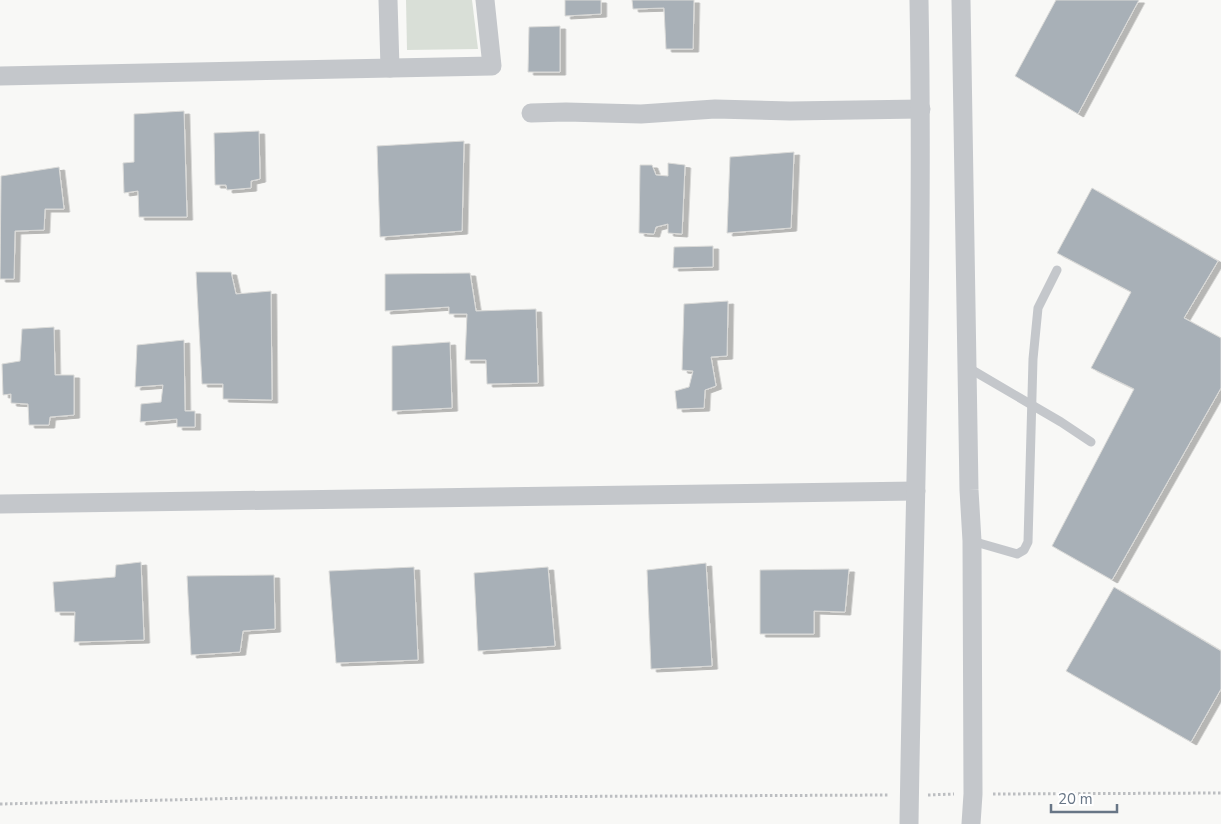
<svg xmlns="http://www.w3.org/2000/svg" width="1221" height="824" font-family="'Nunito Sans',sans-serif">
<defs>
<filter id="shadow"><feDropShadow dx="5.5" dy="3" stdDeviation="0" flood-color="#0004"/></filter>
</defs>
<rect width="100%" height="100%" fill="#f8f8f6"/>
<!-- green -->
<path fill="#d9dfd7" d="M406,0H472L478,49L407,50Z"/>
<!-- building -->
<g fill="#a8b0b7" stroke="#dadad8" filter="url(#shadow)">
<path d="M565,0H601V14L565,16Z"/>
<path d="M632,0H694L693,49H666L664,8L633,9Z"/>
<path d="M1056,0H1139L1078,114L1015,76Z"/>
<path d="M560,26V72H528L529,27Z"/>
<path d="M184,111L187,217H139L138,191L124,193L123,163L134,162V114Z"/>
<path d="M259,131L260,179L251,181V188L227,190L226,185H215L214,133Z"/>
<path d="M464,141L462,231L380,237L377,146Z"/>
<path d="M794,152L791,228L727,233L730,157Z"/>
<path d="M668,163L685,165L682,234L668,233V224L656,227L654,234L639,233L640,165H652L656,175L668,176Z"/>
<path d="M59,167L64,209H45L44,230L15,231L14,279H0L1,176Z"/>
<path d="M1092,188L1218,261L1184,318L1221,338V388L1112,580L1052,546L1134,389L1091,368L1131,292L1057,253Z"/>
<path d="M713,246V267L673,268L674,247Z"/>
<path d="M196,272H231L236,294L271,291L272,400L223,399V384H202Z"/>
<path d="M470,273L476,311L536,309L538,383L487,384L486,360H465L467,314H449V307L385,311V274Z"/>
<path d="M728,301L727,356L711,357L716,386L705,390L704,408L677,409L675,391L689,387L693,371L682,370L684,304Z"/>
<path d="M54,327L55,375H74V415L50,417L49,425H29L28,404L11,403V394L3,395L2,364L20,361L22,329Z"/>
<path d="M184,340L185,411H195V427H177V419L140,422L141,404L161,402L163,385L135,387L137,345Z"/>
<path d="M450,342L452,408L392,411V346Z"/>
<path d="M141,562L144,640L74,642L75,612H55L53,582L115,577L116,565Z"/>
<path d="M706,563L712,666L651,669L647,570Z"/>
<path d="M414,567L418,660L336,663L329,571Z"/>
<path d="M548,567L555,646L478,651L474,573Z"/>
<path d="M849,569L845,612L814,611V634H760V570Z"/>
<path d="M274,575L275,629L243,631L240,652L191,655L187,576Z"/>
<path d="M1114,587L1221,651V689L1191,742L1066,671Z"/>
</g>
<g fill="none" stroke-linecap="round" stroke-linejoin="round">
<!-- path -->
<g stroke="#bcbec1" stroke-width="3" stroke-dasharray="2.5 2.5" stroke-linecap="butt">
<path d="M993,794L1221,793"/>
<path d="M928,795L954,794"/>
<path d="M0,804L251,798L889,795"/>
</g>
<!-- service -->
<g stroke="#c4c7cb" stroke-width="9">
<path d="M967,367L1061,422L1091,442"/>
<path d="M972,541L1017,554L1024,550L1028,542L1033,359L1038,308L1057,270"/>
</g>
<!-- minor -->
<g stroke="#c4c7cb" stroke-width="19">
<path d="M388,0L390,68"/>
<path d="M961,0L969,490L972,541L973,794L971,824"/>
<path d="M0,76L492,66L485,0"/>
<path d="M531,113L566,112L641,114L715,109L790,111L921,109"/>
<path d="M0,504L916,491"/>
<path d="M909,824C913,549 924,275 919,0"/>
</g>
</g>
<!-- scale -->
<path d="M1051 804v8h66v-8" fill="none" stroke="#687686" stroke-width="2.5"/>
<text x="1058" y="804" font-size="15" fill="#687686" stroke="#ffffff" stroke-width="4" paint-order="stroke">20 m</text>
</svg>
